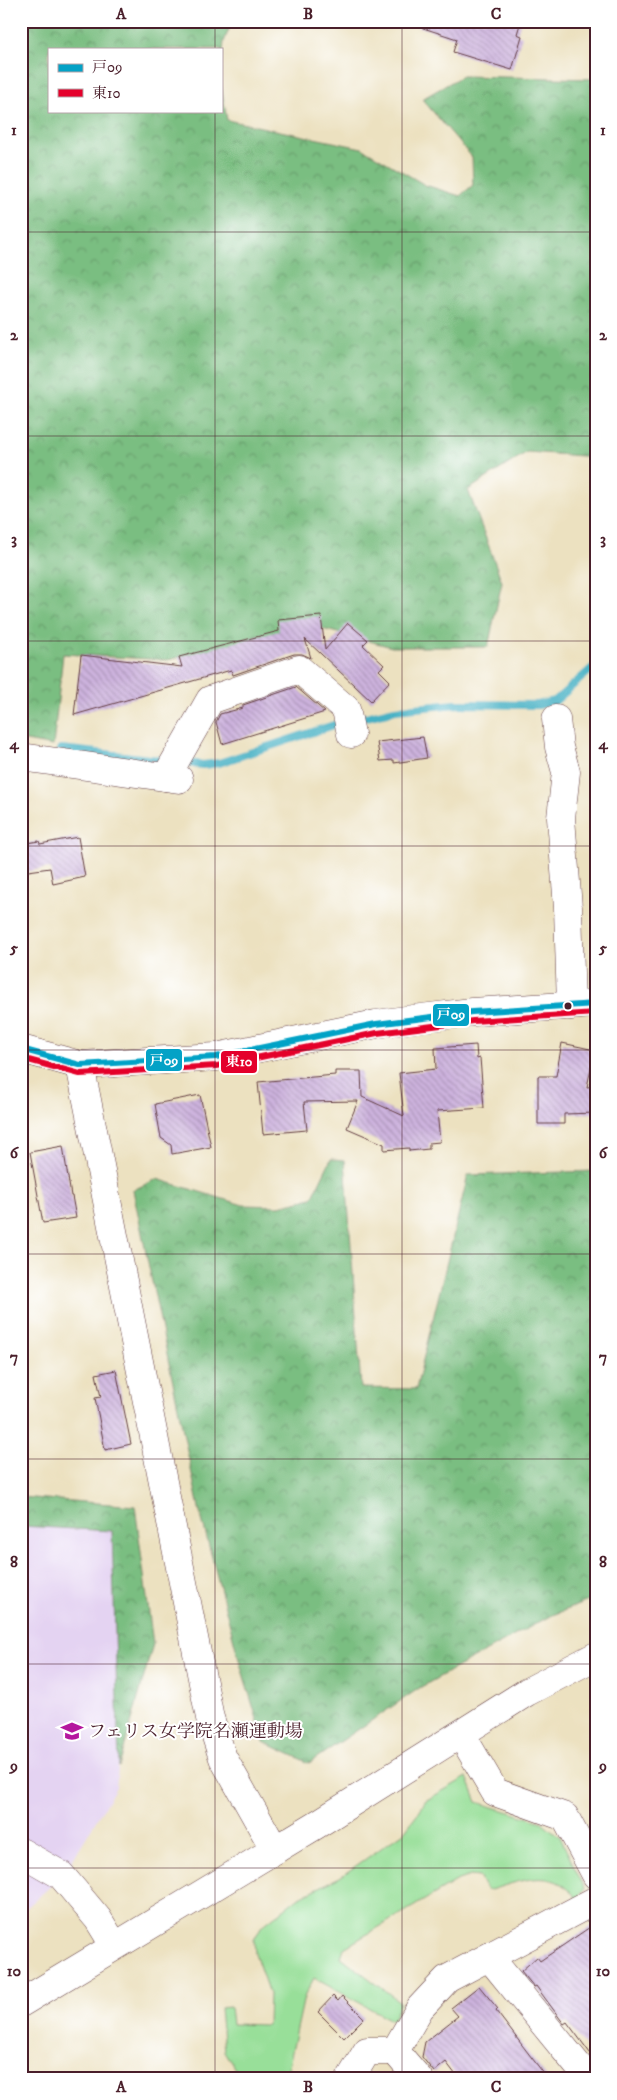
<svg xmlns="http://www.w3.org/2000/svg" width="617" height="2100" font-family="'IM FELL DW Pica','Noto Serif JP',serif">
<defs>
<pattern id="forest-crowns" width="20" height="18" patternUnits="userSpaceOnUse" patternTransform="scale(1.25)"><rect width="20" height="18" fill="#7abe81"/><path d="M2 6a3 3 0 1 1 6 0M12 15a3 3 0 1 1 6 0" fill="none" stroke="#669a6a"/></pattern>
<pattern id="building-back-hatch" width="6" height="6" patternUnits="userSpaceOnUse" patternTransform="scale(1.25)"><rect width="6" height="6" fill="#cdb3de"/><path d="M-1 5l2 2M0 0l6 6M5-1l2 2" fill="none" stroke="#a891b4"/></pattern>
</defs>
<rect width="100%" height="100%" fill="#fff"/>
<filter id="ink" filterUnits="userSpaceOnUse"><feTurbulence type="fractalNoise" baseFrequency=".02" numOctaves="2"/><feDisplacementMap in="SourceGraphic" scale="10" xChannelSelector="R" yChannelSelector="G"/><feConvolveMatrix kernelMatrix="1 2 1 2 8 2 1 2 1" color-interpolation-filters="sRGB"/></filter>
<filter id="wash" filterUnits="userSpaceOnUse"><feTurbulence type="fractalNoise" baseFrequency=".0096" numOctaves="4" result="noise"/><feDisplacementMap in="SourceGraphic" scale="20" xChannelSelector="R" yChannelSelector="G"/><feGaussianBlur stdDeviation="1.12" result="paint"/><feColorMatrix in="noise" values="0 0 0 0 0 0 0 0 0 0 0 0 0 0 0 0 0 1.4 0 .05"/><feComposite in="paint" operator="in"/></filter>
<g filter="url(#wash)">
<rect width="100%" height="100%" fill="#ece1c0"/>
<!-- built -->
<path fill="#e4d3f2" d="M21,1526L112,1531L126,1695L116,1787L72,1861L54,1883L23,1911L21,1910Z"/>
<!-- green -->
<path fill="#98df99" stroke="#717f62" d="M467,1777L477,1802L542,1822L560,1837L585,1889L576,1898C553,1865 518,1882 487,1891L479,1877L470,1876L458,1880L344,1948L341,1957L400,2002L393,2021L314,1978L304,1997L286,2079H241L224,2051L220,2008L230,2007L232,2024L268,2025L269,1994L255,1953L254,1940L261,1927L298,1898L340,1877L404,1832L420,1811L425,1801Z"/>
<!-- forest -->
<g fill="url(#forest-crowns)" stroke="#626e56">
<path d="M21,21H232L224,42L221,71V49H49V111H221V85L227,120L362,148L425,185L460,196L473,185L472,157L422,99L462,76L596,79V457L527,452L468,490L502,582L488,647H392L307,625L168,660L63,654L53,746L21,740Z"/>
<path d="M331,1159L345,1160L361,1388L416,1389L468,1175L596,1171V1598L550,1616L421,1687L309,1763L264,1742L239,1660L199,1508L133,1190L157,1179L243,1205L279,1206L312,1198Z"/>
<path d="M21,1497L135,1506L153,1644L119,1767L112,1531L21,1526Z"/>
</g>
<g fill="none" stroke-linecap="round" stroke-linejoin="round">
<!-- stream -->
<g stroke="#46b1c4" stroke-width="8">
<path d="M61,749L168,761"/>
<path d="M180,762L203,765L219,763L337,724L395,710L456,704L538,705L555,701L596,665"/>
</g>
</g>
<g id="blocks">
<!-- building -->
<g fill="url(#building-back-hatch)">
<path d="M415,21H521L517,34L522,36L512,70L453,52L457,39L414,25Z"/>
<path d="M321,616L325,650L348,623L368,640L363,645L384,665L379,670L390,681L371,701L305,639L311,658L302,654H294L233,675L231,670L74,715L81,655L182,667L179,657L279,631L278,620Z"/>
<path d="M296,687L325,712L222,744L216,722L220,714L243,708V705Z"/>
<path d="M423,737L427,758L394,763V760L380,761L377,742Z"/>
<path d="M78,837L85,877L53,884L50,868L21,872V844L39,841L40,844Z"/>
<path d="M562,1043L595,1050L587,1087L596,1086V1113L564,1114V1124H538V1076H556Z"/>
<path d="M476,1045L477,1059L480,1058L484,1108L437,1111L440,1142L429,1143V1149L409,1151V1148L384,1150V1144L347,1128L358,1101L304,1102L307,1130L263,1134L258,1082L335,1075V1071H361L362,1097L404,1116L399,1073L436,1069L435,1048Z"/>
<path d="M200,1095L211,1147L172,1154L171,1145L161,1138L155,1104Z"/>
<path d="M63,1146L71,1196H72L76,1218L43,1223L30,1152Z"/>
<path d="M116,1370L131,1444L105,1450L95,1398L101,1397L96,1374Z"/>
<path d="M596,1923V2061L567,2022L564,2024L536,1986L534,1987L521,1971L537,1957L540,1961Z"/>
<path d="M479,1986L498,2009L496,2011L548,2079H459L446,2062L434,2072L422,2057L425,2042L458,2016L451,2008Z"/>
<path d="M333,1996L338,2001L342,1996L364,2018L344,2038L318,2012Z"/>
</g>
</g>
</g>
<g filter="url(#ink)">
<use href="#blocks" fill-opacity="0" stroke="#623c41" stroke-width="1"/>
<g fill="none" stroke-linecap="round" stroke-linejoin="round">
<!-- minor casing -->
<g stroke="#623c41" stroke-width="29">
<g id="minor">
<path d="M556,719L559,747L566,772L561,818L568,908L571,1006"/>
<path d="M21,757L179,779"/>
<path d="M166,777L210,700L299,669L346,709L351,734"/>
<path d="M21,1049L80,1065L216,1057L376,1024L421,1018L472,1012L596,1004"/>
<path d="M80,1065L210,1718L223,1758L275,1850"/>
<path d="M461,1734L495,1792L565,1817L596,1875"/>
<path d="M21,1852L61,1875L98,1919L114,1945"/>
<path d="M490,1958L589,2079"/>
<path d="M21,2003L316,1825L527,1692L596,1656"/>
<path d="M395,2051L419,2079"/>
<path d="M350,2079L367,2051H395L420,2008L447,1979L596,1900"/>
</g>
</g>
<!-- minor -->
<use href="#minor" stroke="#fff" stroke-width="28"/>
<!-- bus-1 casing -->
<g stroke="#fff" stroke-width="10">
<path id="bus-1" d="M21,1049L80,1065L216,1057L376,1024L472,1012L596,1004"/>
</g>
<!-- bus-2 casing -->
<g stroke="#fff" stroke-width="10">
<path id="bus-2" d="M21,1058L80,1074L217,1066L377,1033L473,1021L596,1013"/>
</g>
<!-- bus-1 -->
<use href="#bus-1" stroke="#04a2c6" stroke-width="6"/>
<!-- bus-2 -->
<use href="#bus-2" stroke="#e4002b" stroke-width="6"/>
</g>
</g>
<!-- grid -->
<path fill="none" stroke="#4a1f2b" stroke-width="1" stroke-opacity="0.55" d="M215,21V49M402,21V2079M215,111V2079M21,232H596M21,436H596M21,641H596M21,846H596M21,1050H596M21,1254H596M21,1459H596M21,1664H596M21,1868H596"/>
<!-- icons -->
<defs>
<g id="university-bare" transform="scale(1.725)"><path d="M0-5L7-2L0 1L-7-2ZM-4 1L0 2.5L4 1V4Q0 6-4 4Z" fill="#b5179e" stroke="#fff" stroke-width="2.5" paint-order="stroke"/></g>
</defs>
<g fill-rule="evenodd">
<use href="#university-bare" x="72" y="1731"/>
</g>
<!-- markers -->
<circle fill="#4a1f2b" stroke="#fff" stroke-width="2" cx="568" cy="1006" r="4.5"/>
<g text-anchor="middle" stroke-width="4" stroke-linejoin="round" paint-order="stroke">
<!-- poi labels -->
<g font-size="18" fill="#4a1f2b" stroke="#fff" text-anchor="start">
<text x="88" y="1737">フェリス女学院名瀬運動場</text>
</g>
</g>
<g stroke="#fff" stroke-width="2">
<rect x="432" y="1003" width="38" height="24" rx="5" fill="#04a2c6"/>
<rect x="145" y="1048" width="38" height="24" rx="5" fill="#04a2c6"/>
<rect x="220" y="1050" width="38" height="24" rx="5" fill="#e4002b"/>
</g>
<g font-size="14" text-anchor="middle" font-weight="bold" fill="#fff">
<text x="451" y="1019">戸09</text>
<text x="164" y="1065">戸09</text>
<text x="239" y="1066">東10</text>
</g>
<!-- margin -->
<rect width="617" height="2100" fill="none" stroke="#fff" stroke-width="55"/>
<!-- legend -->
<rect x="48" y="48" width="175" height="65" fill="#ffffff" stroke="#b7a5aa"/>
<rect x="58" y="64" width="25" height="8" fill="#04a2c6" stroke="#b7a5aa"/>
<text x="92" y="72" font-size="15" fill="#4a1f2b">戸09</text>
<rect x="58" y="89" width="25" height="8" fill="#e4002b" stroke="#b7a5aa"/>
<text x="92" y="98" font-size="15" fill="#4a1f2b">東10</text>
<rect x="28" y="28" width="562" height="2044" fill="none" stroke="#4a1f2b" stroke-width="2"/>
<g font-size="16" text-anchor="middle" font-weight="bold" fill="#4a1f2b">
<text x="121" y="19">A</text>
<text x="308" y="19">B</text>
<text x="496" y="19">C</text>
<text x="14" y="135">1</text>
<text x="603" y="135">1</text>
<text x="14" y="340">2</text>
<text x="603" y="340">2</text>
<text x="14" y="544">3</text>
<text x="603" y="544">3</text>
<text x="14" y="749">4</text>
<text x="603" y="749">4</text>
<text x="14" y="953">5</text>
<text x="603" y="953">5</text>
<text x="14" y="1158">6</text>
<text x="603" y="1158">6</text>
<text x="14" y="1362">7</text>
<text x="603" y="1362">7</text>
<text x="14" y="1567">8</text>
<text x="603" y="1567">8</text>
<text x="14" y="1771">9</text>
<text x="603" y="1771">9</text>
<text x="14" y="1976">10</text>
<text x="603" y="1976">10</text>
<text x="121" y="2092">A</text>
<text x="308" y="2092">B</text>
<text x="496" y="2092">C</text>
</g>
</svg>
